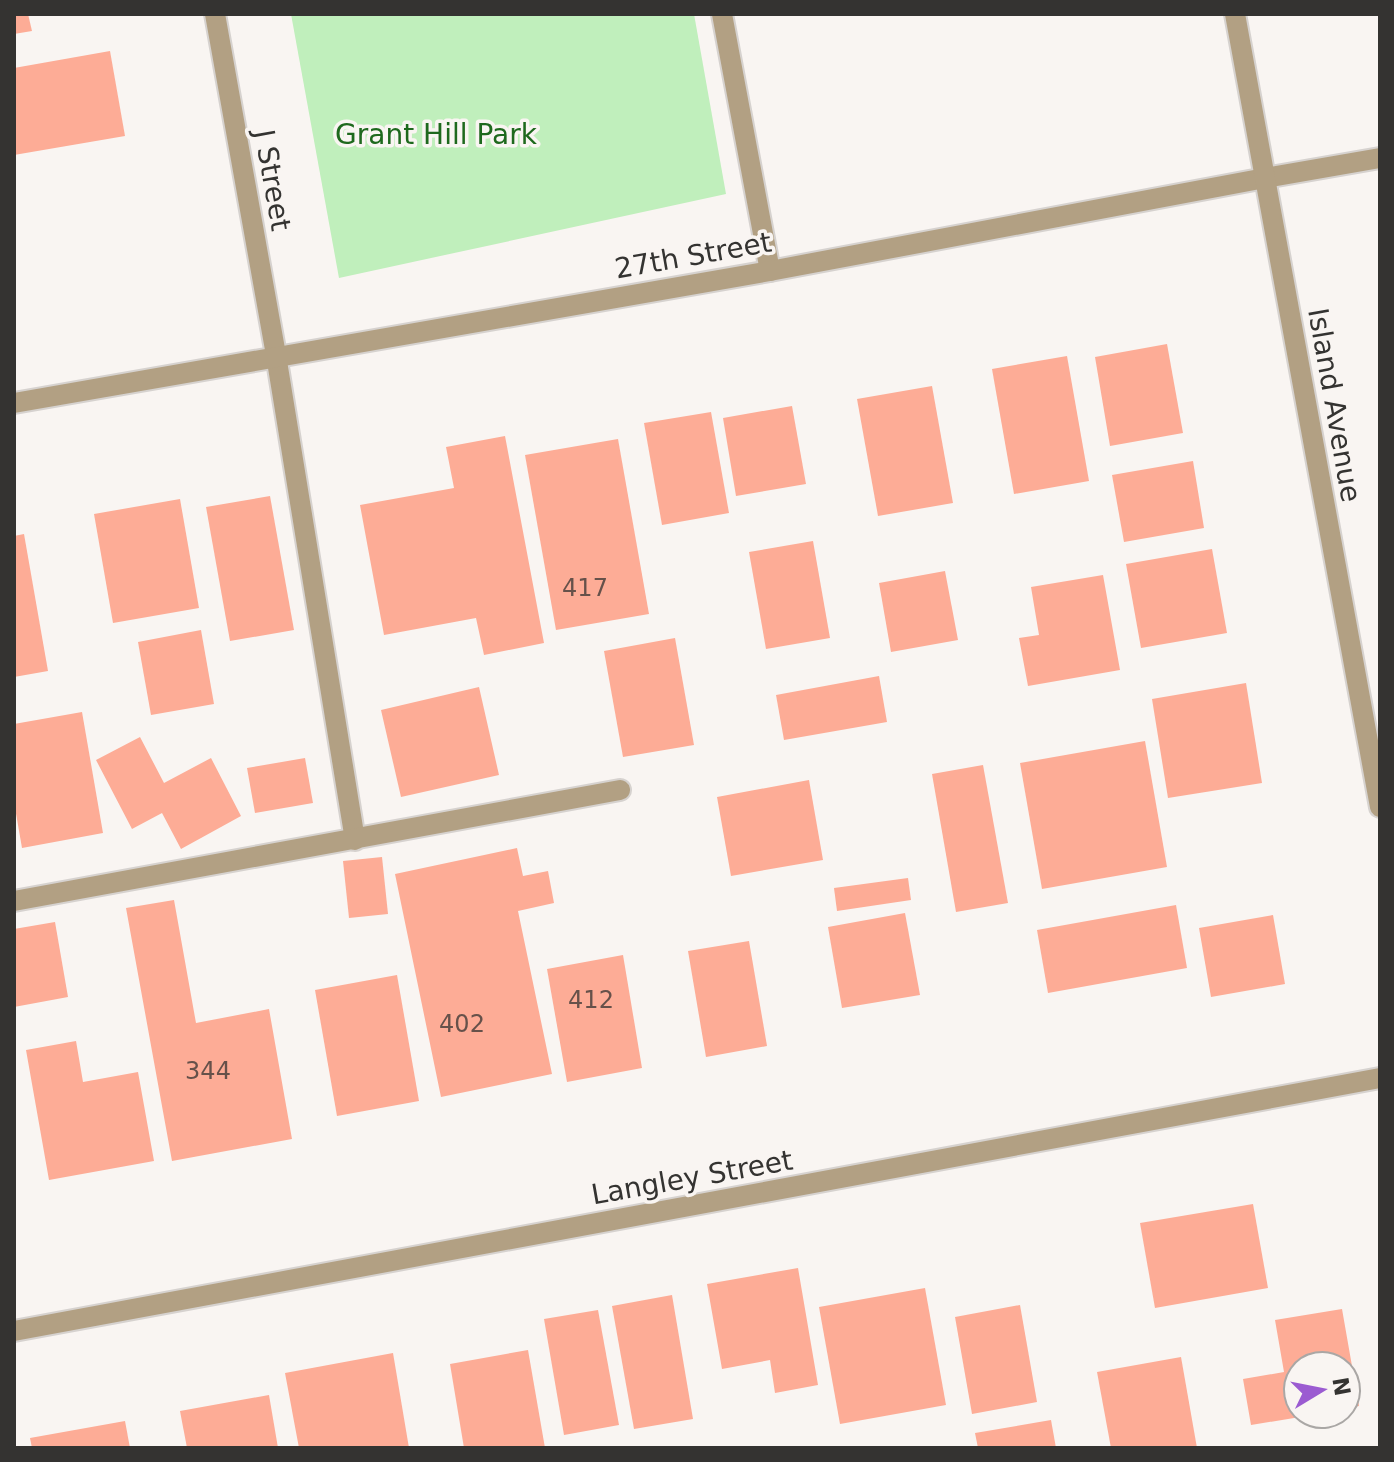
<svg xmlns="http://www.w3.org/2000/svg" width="1394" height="1462" font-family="'DejaVu Sans',sans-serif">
<rect width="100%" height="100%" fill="#f9f5f2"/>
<!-- green -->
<path fill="#c0efbc" d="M291,14H694L726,194L339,278Z"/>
<!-- building -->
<g fill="#fdac96">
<path d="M14,14H28L32,31L14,34Z"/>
<path d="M110,51L125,136L14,155V68Z"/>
<path d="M1167,344L1183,433L1110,446L1095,357Z"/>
<path d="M1067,356L1089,481L1014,494L992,369Z"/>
<path d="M932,386L953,503L878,516L857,399Z"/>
<path d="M792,406L806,484L736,496L723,418Z"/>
<path d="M711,412L729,513L662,525L644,423Z"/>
<path d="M505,436L544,643L484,655L476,618L384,635L360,505L454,488L446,447Z"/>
<path d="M618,439L649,614L556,630L525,455Z"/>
<path d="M1193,461L1204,528L1124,542L1112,475Z"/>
<path d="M270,496L294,630L230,641L206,507Z"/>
<path d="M180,499L199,608L113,623L94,514Z"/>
<path d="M24,534L48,671L14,677V536Z"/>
<path d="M813,541L830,638L766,649L749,552Z"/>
<path d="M1212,549L1227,633L1141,648L1126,564Z"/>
<path d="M945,571L958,640L891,652L879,583Z"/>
<path d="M1103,575L1120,670L1028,686L1019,638L1039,635L1031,587Z"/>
<path d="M201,630L214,704L151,715L138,642Z"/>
<path d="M675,638L694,745L623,757L604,651Z"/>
<path d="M879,676L887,722L784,740L776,695Z"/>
<path d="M1246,683L1262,783L1168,798L1152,699Z"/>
<path d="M479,687L499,775L401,797L381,710Z"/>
<path d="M82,712L103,833L22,848L14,802V724Z"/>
<path d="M140,737L164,783L211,758L241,816L181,849L162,813L132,829L96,760Z"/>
<path d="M1145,741L1167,867L1042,889L1020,763Z"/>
<path d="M305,758L313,803L255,813L247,768Z"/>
<path d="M983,765L1008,903L956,912L932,774Z"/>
<path d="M809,780L823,860L731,876L717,797Z"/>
<path d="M517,848L523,876L548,871L554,903L518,911L552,1074L441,1097L395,874Z"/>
<path d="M382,857L388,914L349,918L343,861Z"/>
<path d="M908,878L911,900L837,911L834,888Z"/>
<path d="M174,900L196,1023L269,1009L292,1139L172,1161L126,908Z"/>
<path d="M1176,905L1187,968L1048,993L1037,930Z"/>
<path d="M905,913L920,995L842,1008L828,927Z"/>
<path d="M1273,915L1285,984L1211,997L1199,928Z"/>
<path d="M55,922L68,997L14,1007V929Z"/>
<path d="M749,941L767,1046L706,1057L688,951Z"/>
<path d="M623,955L642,1068L567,1082L547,969Z"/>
<path d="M397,975L419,1101L337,1116L315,990Z"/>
<path d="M76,1041L83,1082L138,1072L154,1161L49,1180L26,1050Z"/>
<path d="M1253,1204L1268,1288L1155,1308L1140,1223Z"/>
<path d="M798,1268L818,1385L775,1393L770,1360L722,1369L707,1284Z"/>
<path d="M925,1288L946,1405L840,1424L819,1307Z"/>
<path d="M672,1295L693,1419L634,1429L612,1306Z"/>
<path d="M1020,1305L1037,1402L972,1414L955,1317Z"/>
<path d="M1342,1309L1359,1406L1346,1408V1366H1298V1414L1306,1416L1251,1425L1243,1379L1284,1372L1275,1320Z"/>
<path d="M598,1310L619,1425L564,1435L544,1319Z"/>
<path d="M528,1350L545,1448H464L450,1364Z"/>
<path d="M393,1353L409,1448H299L285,1373Z"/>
<path d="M1181,1357L1197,1448H1111L1097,1372Z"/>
<path d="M269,1395L278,1448H187L180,1411Z"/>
<path d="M1051,1420L1056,1448H978L975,1433Z"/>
<path d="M125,1421L130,1448H32L30,1438Z"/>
</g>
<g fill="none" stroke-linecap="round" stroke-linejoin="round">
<!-- service casing -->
<g stroke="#d6d2cf" stroke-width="24">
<g id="service">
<path d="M722,14L770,271"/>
<path d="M276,355L355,840"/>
<path d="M14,901L620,790"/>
</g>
</g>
<!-- minor casing -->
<g stroke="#d6d2cf" stroke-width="24">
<g id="minor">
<path d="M215,14L276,355"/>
<path d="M14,403L770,271L1265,178L1380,158"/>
<path d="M14,1331L1380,1078"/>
</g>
</g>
<!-- tertiary casing -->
<g stroke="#d6d2cf" stroke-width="24">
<path id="tertiary" d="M1235,14L1380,807"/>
</g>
<!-- service -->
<use href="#service" stroke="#b2a083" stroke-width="20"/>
<!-- minor -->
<use href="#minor" stroke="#b2a083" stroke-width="20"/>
<!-- tertiary -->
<use href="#tertiary" stroke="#b2a083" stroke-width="20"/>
</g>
<g text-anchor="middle" stroke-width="7" stroke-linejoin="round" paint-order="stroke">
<!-- number labels -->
<g font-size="24" fill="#66514a">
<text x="585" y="596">417</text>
<text x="591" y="1008">412</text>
<text x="462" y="1032">402</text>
<text x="208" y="1079">344</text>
</g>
<!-- park labels -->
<g font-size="28" fill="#1e691d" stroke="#f9f5f2">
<text x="436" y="144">Grant Hill Park</text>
</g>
<!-- street labels -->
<g font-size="28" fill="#343331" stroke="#f9f5f2">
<text transform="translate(273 180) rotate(80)" y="10">J Street</text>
<text transform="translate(693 255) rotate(-10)" y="10">27th Street</text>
<text transform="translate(1335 405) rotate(80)" y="10">Island Avenue</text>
<text transform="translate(692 1177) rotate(-10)" y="10">Langley Street</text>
</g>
</g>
<!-- border -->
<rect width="1394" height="1462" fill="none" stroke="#343331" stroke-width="32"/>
<!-- north arrow -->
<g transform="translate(1322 1390) rotate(80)"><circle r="38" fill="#f9f5f2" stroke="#aaa7a5" stroke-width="2"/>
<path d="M0-6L14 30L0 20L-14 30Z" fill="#9b5bd1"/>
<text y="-12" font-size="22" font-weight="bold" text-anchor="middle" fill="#343331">N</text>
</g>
</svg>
